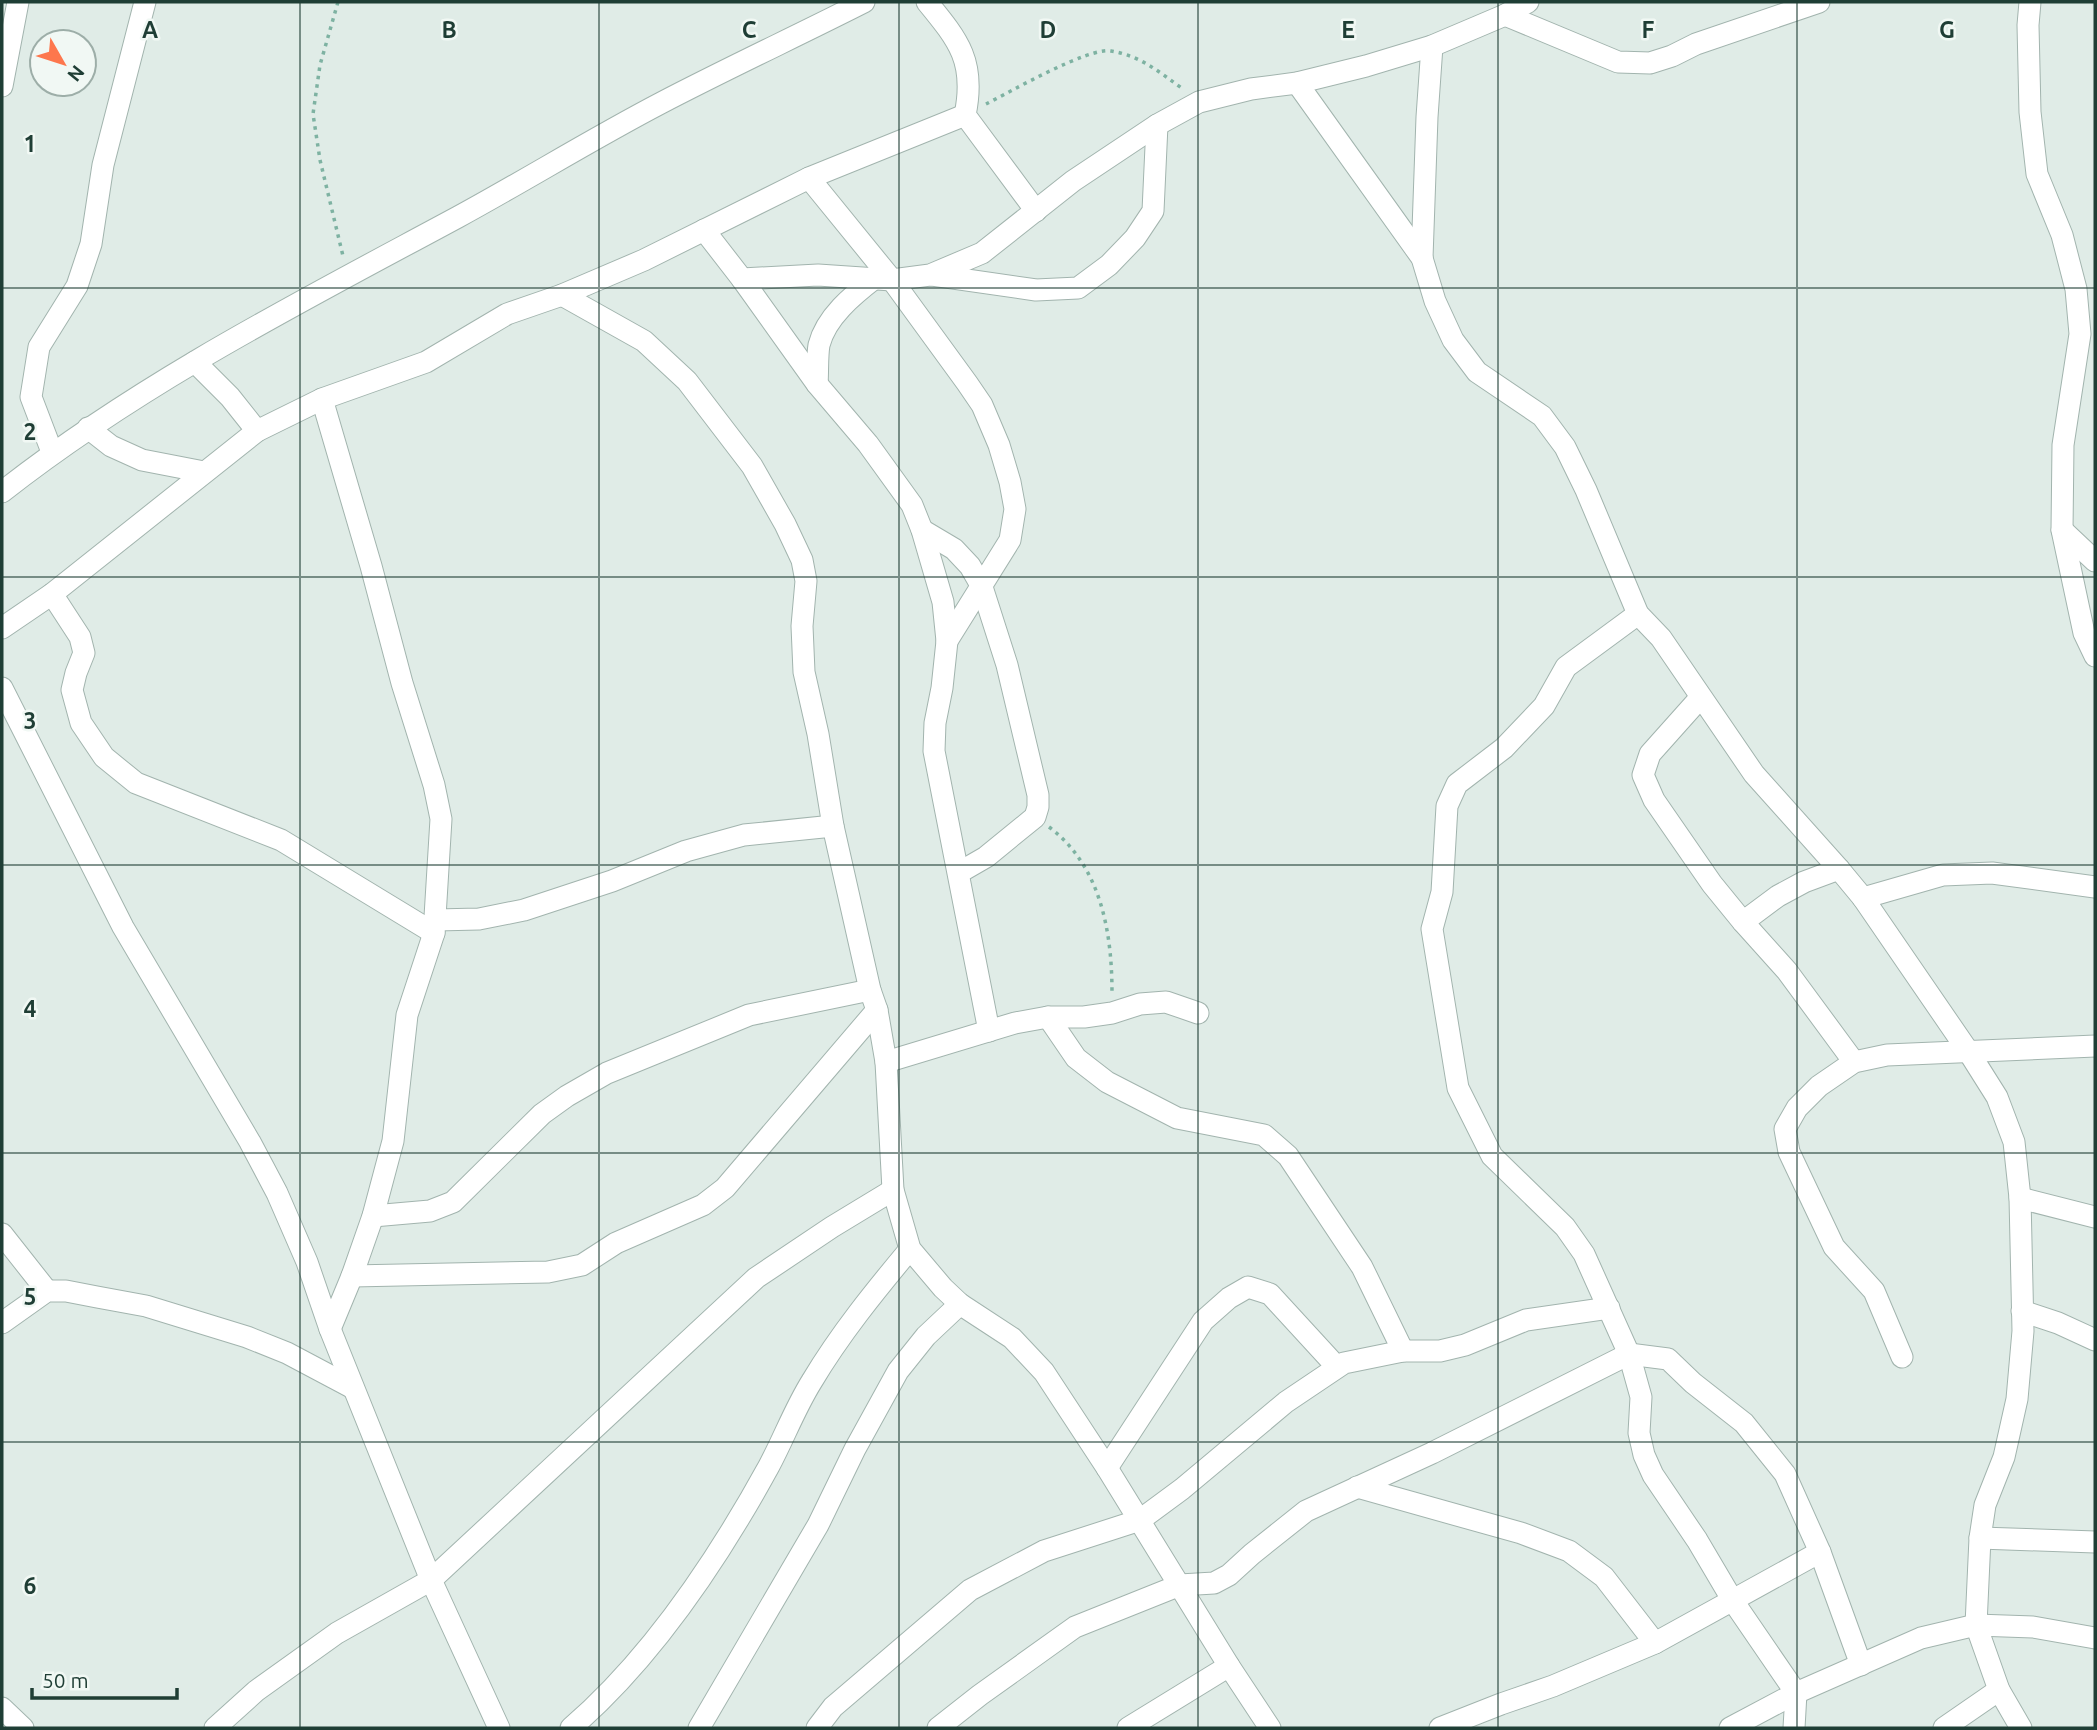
<svg xmlns="http://www.w3.org/2000/svg" width="2097" height="1730" font-family="Ubuntu,sans-serif">
<rect width="100%" height="100%" fill="#e0ece7"/>
<g fill="none" stroke-linecap="round" stroke-linejoin="round">
<!-- minor casing -->
<g stroke="#a2b4ae" stroke-width="23">
<g id="minor">
<path d="M927,2C959,41 976,62 965,115L1036,211"/>
<path d="M2030,2L2028,25L2030,112L2037,174L2062,235L2076,289L2080,334L2063,445L2062,530L2084,633L2095,656"/>
<path d="M1505,15L1618,62L1650,63L1672,56L1696,44L1819,2"/>
<path d="M1297,83L1422,258L1435,301L1453,340L1477,372L1542,416L1565,447L1586,490L1638,614L1661,638L1754,774L1839,869L1863,898L1968,1051L1997,1097L2014,1142L2020,1198L2023,1331L2017,1399L2004,1457L1985,1505L1980,1538L1976,1625L1999,1690L2021,1728"/>
<path d="M2,86L18,2"/>
<path d="M809,178L892,280L967,383L982,405L999,445L1010,482L1015,509L1010,540L947,641"/>
<path d="M704,230L742,279L818,275L892,280L930,275L982,253L1073,181L1157,125L1199,102L1251,89L1297,83L1366,66L1432,46L1505,15L1528,2"/>
<path d="M1422,258L1427,117L1432,46"/>
<path d="M932,275L1036,290L1078,288L1109,265L1135,238L1153,211L1157,125"/>
<path d="M742,279L817,384L868,444L912,505L922,530L943,602L947,641L942,688L935,723L934,751L989,1031"/>
<path d="M562,295L644,341L687,381L752,466L785,524L802,560L806,581L802,626L804,672L818,734L833,826L870,990L877,1010L886,1062L893,1190L910,1249L943,1288L960,1304L1012,1338L1044,1372L1107,1468L1229,1666L1270,1728"/>
<path d="M195,362L230,397L257,431"/>
<path d="M817,384C818,372 817,357 819,345C826,317 853,295 875,278"/>
<path d="M322,399L371,566L402,683L434,785L441,819L434,933L407,1015L393,1141L373,1216L352,1276L330,1329"/>
<path d="M88,428L111,446L142,460L204,472"/>
<path d="M52,452L31,397L39,347L77,286L91,244L103,165L145,2"/>
<path d="M2,492C142,382 302,301 458,217C526,180 592,139 661,103C728,68 797,36 864,2"/>
<path d="M922,530L954,549L970,566L982,587L1007,665L1038,795V807L1035,817L986,857L960,872"/>
<path d="M2062,530L2095,561"/>
<path d="M52,594L80,637L84,653L76,673L72,690L81,723L104,757L136,783L281,840L434,933"/>
<path d="M1638,614L1566,667L1544,706L1504,748L1457,784L1447,806L1442,892L1432,929L1458,1088L1492,1156L1565,1227L1584,1254L1629,1354L1641,1397L1639,1433L1644,1455L1653,1475L1697,1540L1733,1601L1796,1693L1794,1728"/>
<path d="M2,628L52,594L257,431L322,399L426,362L507,314L562,295L644,260L809,178L965,115"/>
<path d="M2,688L123,927L250,1142L277,1193L307,1262L330,1329L431,1580L499,1728"/>
<path d="M1700,698L1650,754L1643,775L1654,800L1712,884L1743,922"/>
<path d="M1839,869L1804,882L1778,896L1743,922L1787,971L1854,1062"/>
<path d="M1863,898L1943,875L1992,873L2095,887"/>
<path d="M436,920L479,919L524,910L612,881L686,851L744,835L833,826"/>
<path d="M1048,1017L1076,1058L1107,1082L1177,1118L1264,1135L1288,1156L1362,1267L1403,1351"/>
<path d="M886,1062L1015,1023L1048,1017H1084L1112,1013L1140,1004L1166,1002L1198,1013"/>
<path d="M2020,1198L2095,1217"/>
<path d="M373,1216L430,1211L453,1202L542,1114L567,1096L607,1073L749,1015L870,990"/>
<path d="M2,1234L47,1291"/>
<path d="M352,1276L548,1272L582,1265L616,1243L703,1205L725,1188L877,1010"/>
<path d="M2022,1311L2058,1323L2095,1340"/>
<path d="M2,1323L47,1291H66L97,1297L146,1306L247,1337L287,1353L353,1388"/>
<path d="M1902,1357L1874,1291L1834,1247L1789,1152L1785,1129L1797,1108L1819,1086L1854,1062L1887,1055L2095,1046"/>
<path d="M1107,1468L1203,1321L1229,1298L1248,1287L1270,1294L1337,1367"/>
<path d="M1357,1487L1521,1533L1569,1551L1604,1577L1655,1643"/>
<path d="M1980,1538L2095,1542"/>
<path d="M2,1708L23,1728"/>
<path d="M215,1728L256,1691L337,1633L431,1580L756,1278L832,1227L893,1190"/>
<path d="M571,1728C651,1659 718,1559 769,1466C784,1438 795,1408 812,1381C840,1334 875,1291 910,1249"/>
<path d="M699,1728L818,1525L855,1449L898,1371L926,1336L960,1304"/>
<path d="M817,1728L833,1707L970,1590L1044,1551L1140,1520L1182,1489L1286,1402L1344,1363L1403,1351H1440L1465,1345L1526,1320L1609,1308"/>
<path d="M938,1728L980,1695L1075,1627L1180,1585L1214,1583L1229,1575L1252,1554L1306,1511L1432,1453L1629,1354L1668,1359L1693,1383L1744,1423L1785,1474L1820,1552L1861,1665"/>
<path d="M1128,1728L1229,1666"/>
<path d="M1440,1728L1501,1704L1553,1686L1655,1643L1820,1552"/>
<path d="M1730,1728L1796,1693L1921,1638L1976,1625L2033,1627L2095,1638"/>
<path d="M1944,1728L1999,1690"/>
</g>
</g>
<!-- path -->
<g stroke="#7eb2a2" stroke-width="3.5" stroke-dasharray="3.5 5" stroke-linecap="butt">
<path d="M338,2L320,65L313,114L320,160L343,256"/>
<path d="M986,104C1010,92 1088,47 1111,51C1141,56 1159,72 1183,89"/>
<path d="M1049,827C1101,866 1112,932 1112,993"/>
</g>
<!-- minor -->
<use href="#minor" stroke="#fff" stroke-width="21"/>
</g>
<!-- grid -->
<path fill="none" stroke="#1f3e35" stroke-width="2" stroke-opacity="0.55" d="M300,2V1728M599,2V1728M899,2V1728M1198,2V1728M1498,2V1728M1797,2V1728M2,288H2095M2,577H2095M2,865H2095M2,1153H2095M2,1442H2095"/>
<g font-size="23" text-anchor="middle" font-weight="bold" fill="#1f3e35" stroke="#f1f8f4" stroke-width="5" stroke-linejoin="round" paint-order="stroke">
<text x="150" y="38">A</text>
<text x="449" y="38">B</text>
<text x="749" y="38">C</text>
<text x="1048" y="38">D</text>
<text x="1348" y="38">E</text>
<text x="1648" y="38">F</text>
<text x="1947" y="38">G</text>
<text x="30" y="152">1</text>
<text x="30" y="440">2</text>
<text x="30" y="729">3</text>
<text x="30" y="1017">4</text>
<text x="30" y="1305">5</text>
<text x="30" y="1594">6</text>
</g>
<!-- border -->
<rect width="2097" height="1730" fill="none" stroke="#1f3e35" stroke-width="7"/>
<!-- north arrow -->
<g transform="translate(63 63) rotate(129)"><circle r="33" fill="#f1f8f4" stroke="#9daea8" stroke-width="2"/>
<path d="M0-5L12 26L0 18L-12 26Z" fill="#fd774d"/>
<text y="-10" font-size="19" font-weight="bold" text-anchor="middle" fill="#1f3e35">N</text>
</g>
<!-- scale -->
<path d="M32 1688v10h145v-10" fill="none" stroke="#1f3e35" stroke-width="3.5"/>
<text x="42" y="1688" font-size="21" fill="#1f3e35" stroke="#f1f8f4" stroke-width="5" paint-order="stroke">50 m</text>
</svg>
